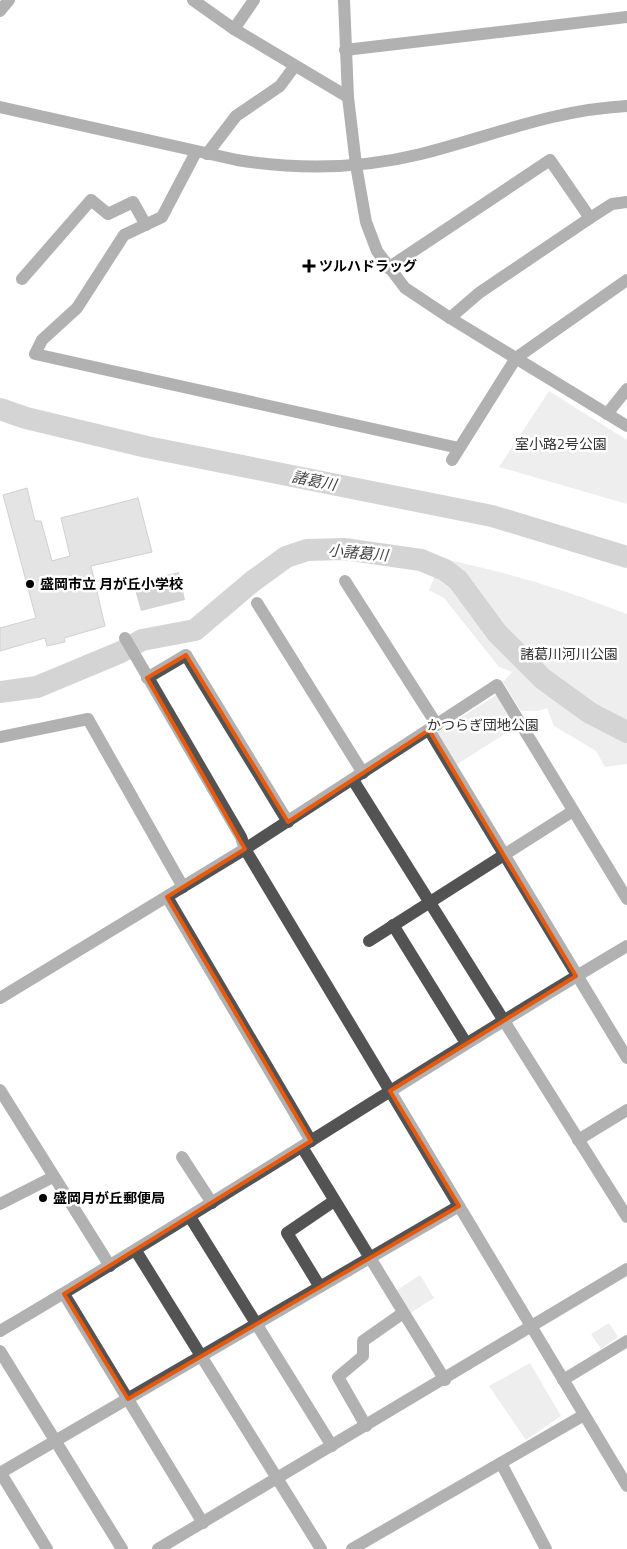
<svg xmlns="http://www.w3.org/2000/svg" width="627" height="1549" font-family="'Titillium Web','Noto Sans JP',sans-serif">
<rect width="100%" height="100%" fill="#fff"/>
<!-- green -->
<g fill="#dadada">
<path d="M549,391L627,440V504L499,467Z"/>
<path d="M442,559C509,572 564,590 627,614V764L605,767L596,751L554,726L547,708L538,711H521L503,682L512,672L499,667L444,598L429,590Z"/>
<path d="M496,695L516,727L456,765L437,733Z"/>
<path d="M420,1275L434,1298L409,1314L394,1292Z"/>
<path d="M609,1323L618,1337L601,1349L591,1334Z"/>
<path d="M530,1363L561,1416L526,1440L489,1386Z"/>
</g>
<!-- water -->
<path fill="#a1a1a1" d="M179,572L185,600L141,611L133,583Z"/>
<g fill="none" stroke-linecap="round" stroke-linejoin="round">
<!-- river -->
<g stroke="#a1a1a1" stroke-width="22">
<path d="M0,409L26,418L147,447L492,516L627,557"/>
<path d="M0,692L37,687L121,652L142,640L195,630L253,581L286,557L307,550L344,549L421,560L445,570L458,580L497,633L543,679L590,713L627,732"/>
</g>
</g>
<!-- building -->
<path fill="#c3c3c3" stroke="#979797" d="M27,488L35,521H41L52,561L70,556L61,518L138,498L152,552L91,566L105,626L64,638L65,642L47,646L45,638L0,651V628L36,618L3,495Z"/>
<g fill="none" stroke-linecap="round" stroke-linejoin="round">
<!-- minor -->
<g stroke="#535353" stroke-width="12">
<path d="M193,0L234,29L348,97"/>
<path d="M344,0L348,97L356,165L366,222L377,251L405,288L450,318L627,426"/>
<path d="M0,11L9,0"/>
<path d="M234,29L254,0"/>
<path d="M345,50L627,17"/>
<path d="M0,107L237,160C299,170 360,169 421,154C492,136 552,110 627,106"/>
<path d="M196,152L162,217L124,235L77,308L42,340L35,354L459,448"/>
<path d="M207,154L236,116L280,86L294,67"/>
<path d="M388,268L550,160L590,218"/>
<path d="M22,279L91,200L108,214L133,202L146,225"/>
<path d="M450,318L479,293L590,218L612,204L627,202"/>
<path d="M607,414L627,389"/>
<path d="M452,460L516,358L627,280"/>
<path d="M345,581L437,725"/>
<path d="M257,603L363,773"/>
<path d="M125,638L241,837L245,849L627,1486"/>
<path d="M147,678L186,655L288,822"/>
<path d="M429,730L627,1058"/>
<path d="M0,737L88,719L183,887"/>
<path d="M353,780L627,1217"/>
<path d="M167,897L311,1141"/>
<path d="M393,925L466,1043"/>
<path d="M369,941L573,811"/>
<path d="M0,998L245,849L497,685L627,899"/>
<path d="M0,1090L110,1266"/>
<path d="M578,1140L627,1110"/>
<path d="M302,1147L445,1380"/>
<path d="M182,1157L212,1203"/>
<path d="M0,1204L53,1177"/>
<path d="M190,1217L332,1446"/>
<path d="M136,1251L321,1549"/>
<path d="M320,1287L287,1233L334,1201"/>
<path d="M64,1294L203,1523"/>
<path d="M0,1331C212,1207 416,1071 627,946"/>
<path d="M0,1351L122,1549"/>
<path d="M563,1380L627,1341"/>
<path d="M366,1426L338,1377L363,1356V1341L403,1313"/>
<path d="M501,1463L546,1549"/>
<path d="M0,1472L47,1549"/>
<path d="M0,1473L459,1206"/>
<path d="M158,1549L627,1269"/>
<path d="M352,1549L584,1415"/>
</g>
</g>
<!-- marked area -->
<path d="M0 0H627V1549H0ZM186,655L288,822L429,730L576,976L390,1091L459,1206L128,1399L64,1294L311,1141L167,897L245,849L147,678Z" fill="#fff" fill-opacity=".55" fill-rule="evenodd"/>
<path fill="none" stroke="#e8590c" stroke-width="4" stroke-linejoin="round" d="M186,655L288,822L429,730L576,976L390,1091L459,1206L128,1399L64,1294L311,1141L167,897L245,849L147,678Z"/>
<!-- markers -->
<g fill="#000" stroke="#fff" stroke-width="2">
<path d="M306.5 258.5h5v5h5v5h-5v5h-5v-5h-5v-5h5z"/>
<circle cx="30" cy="584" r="5"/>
<circle cx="43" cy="1198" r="5"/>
</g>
<g text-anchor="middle" stroke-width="5" stroke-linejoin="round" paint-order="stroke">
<!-- poi labels -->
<g font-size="14" font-weight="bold" fill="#000" stroke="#fff" text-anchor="start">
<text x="319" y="271">ツルハドラッグ</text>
<text x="40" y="589">盛岡市立 月が丘小学校</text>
<text x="53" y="1203">盛岡月が丘郵便局</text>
</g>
<!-- park labels -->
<g font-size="14" fill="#313131" stroke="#fff">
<text x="561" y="449">室小路2号公園</text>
<text x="569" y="659">諸葛川河川公園</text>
<text x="483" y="730">かつらぎ団地公園</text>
</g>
<!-- water labels -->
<g font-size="15" font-style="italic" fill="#424242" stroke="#fff">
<text transform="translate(314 481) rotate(11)" y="5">諸葛川</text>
<text transform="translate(358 553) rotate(5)" y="5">小諸葛川</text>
</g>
</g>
</svg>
